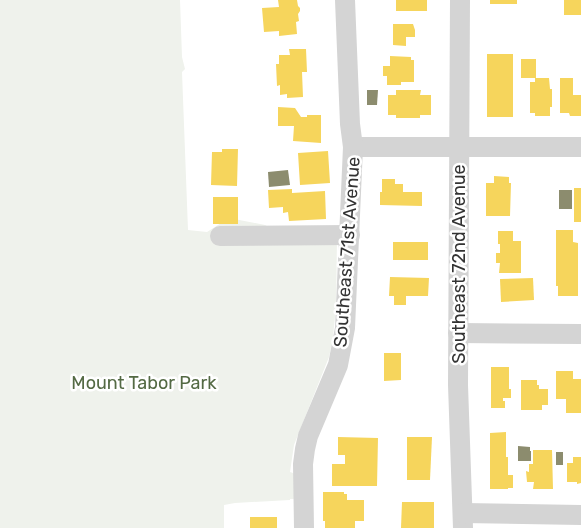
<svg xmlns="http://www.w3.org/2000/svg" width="581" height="528" font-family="Rubik,sans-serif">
<rect width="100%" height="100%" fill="#fff"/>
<!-- green -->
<path fill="#eff2ec" d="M0,0H180L182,57L185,69L182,72L188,230L207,232L229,218L265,225L299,243L337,242C336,279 338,320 329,357L294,445L290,472L296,474L295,499H290V500L235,503L224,505V528H0Z"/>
<!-- homes -->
<g fill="#f6d55c">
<path d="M278,0H297L298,6L300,8V11L298,14L299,21L296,22L297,34L279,36V31L264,32L262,8L279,7Z"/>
<rect x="396" y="0" width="31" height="11"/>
<rect x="490" y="0" width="27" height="4"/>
<rect x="564" y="0" width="17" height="15"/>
<path d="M393,24H413L415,30V37H406V46L393,45Z"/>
<path d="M289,49H306L307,72H302L303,97L287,98V94L280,95V85L277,86L276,64H279V55H290Z"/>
<rect x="487" y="54" width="26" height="63"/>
<path d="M390,56L411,57V60H414V82H401V85H387V76H383V66H390Z"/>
<path d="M521,59H536V78H549L550,89H552V107H550V116H535V113H530V82H535V78H521Z"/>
<path d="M560,78H573V95H581V116H570L569,113H560Z"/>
<path d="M396,90H421L420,95H431V115H420V118H396V115H388V95H396Z"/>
<path d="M278,107L295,108L301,117H307V115H321V143L293,141L294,126H278Z"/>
<path d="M222,149H238L237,186L211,185L212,152H222Z"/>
<path d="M328,151L330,183L300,185L298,153Z"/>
<path d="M494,176L509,177V183H511L510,216H486V183H494Z"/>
<path d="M382,179H395V184H403V192H422V206L380,205V192H382Z"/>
<rect x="574" y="188" width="7" height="34"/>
<path d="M292,189V193L325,191L326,219L289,221L288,212L283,213V207L269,208L268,190Z"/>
<rect x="213" y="197" width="25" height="27"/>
<path d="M556,230H573V242L578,243V296H558V286H556Z"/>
<path d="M498,231H513V241H521V273H499L500,263H496V253H500V244H498Z"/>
<rect x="393" y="242" width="35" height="18"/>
<path d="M390,277L429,278L428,296H406V305H394V296H389Z"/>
<path d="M533,278L534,300L501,302L500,279Z"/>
<path d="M384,353H401V380L384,381Z"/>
<path d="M491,367H509V389H511V398H503V401H505V408H491Z"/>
<path d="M556,371H573V379H581V413H566V399H556Z"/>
<path d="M521,380H537V385H539V389H548V405H542V410H521Z"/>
<path d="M506,432V457H508V475H513V488H508V489H490V433Z"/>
<path d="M338,437L378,438L377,486H332V464H345V455H338Z"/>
<path d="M407,437H432L430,480H407Z"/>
<path d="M533,450H552L553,489H533L534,482H527L526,471L529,472V464H533Z"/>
<path d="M573,457H581V483L577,484V482H567V463H573Z"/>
<path d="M323,492H344V494H347V500H364V521H355V528H325V521H323Z"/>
<path d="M402,502H434V528H401Z"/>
<rect x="250" y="517" width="27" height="11"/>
</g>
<!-- industry -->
<g fill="#8c8c6e">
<path d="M367,90H378L377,105H367Z"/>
<path d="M288,170L290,185L269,187L268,172Z"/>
<rect x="559" y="190" width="13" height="19"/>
<path d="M518,446L530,447V451H531V461H518Z"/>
<rect x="556" y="452" width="7" height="13"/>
</g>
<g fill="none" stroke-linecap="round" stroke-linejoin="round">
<!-- minor -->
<g stroke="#d4d4d4" stroke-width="20">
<path d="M460,0L458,385L463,528"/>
<path d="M353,147H581"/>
<path d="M220,236L350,235"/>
<path d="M458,333L581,334"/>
<path d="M463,513L581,515"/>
<path d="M304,528L303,464L305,449L308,436L338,365L345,328L353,147L350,124L345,0"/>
</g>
</g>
<g text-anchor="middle" stroke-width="5" stroke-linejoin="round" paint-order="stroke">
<!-- street labels -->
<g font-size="18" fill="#333" stroke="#fff">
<text transform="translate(347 252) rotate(-86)" y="6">Southeast 71st Avenue</text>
<text transform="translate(459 264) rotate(-90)" y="6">Southeast 72nd Avenue</text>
</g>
<!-- park labels -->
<g font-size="18" fill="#546a44" stroke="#fff">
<text x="144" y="389">Mount Tabor Park</text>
</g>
</g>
</svg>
